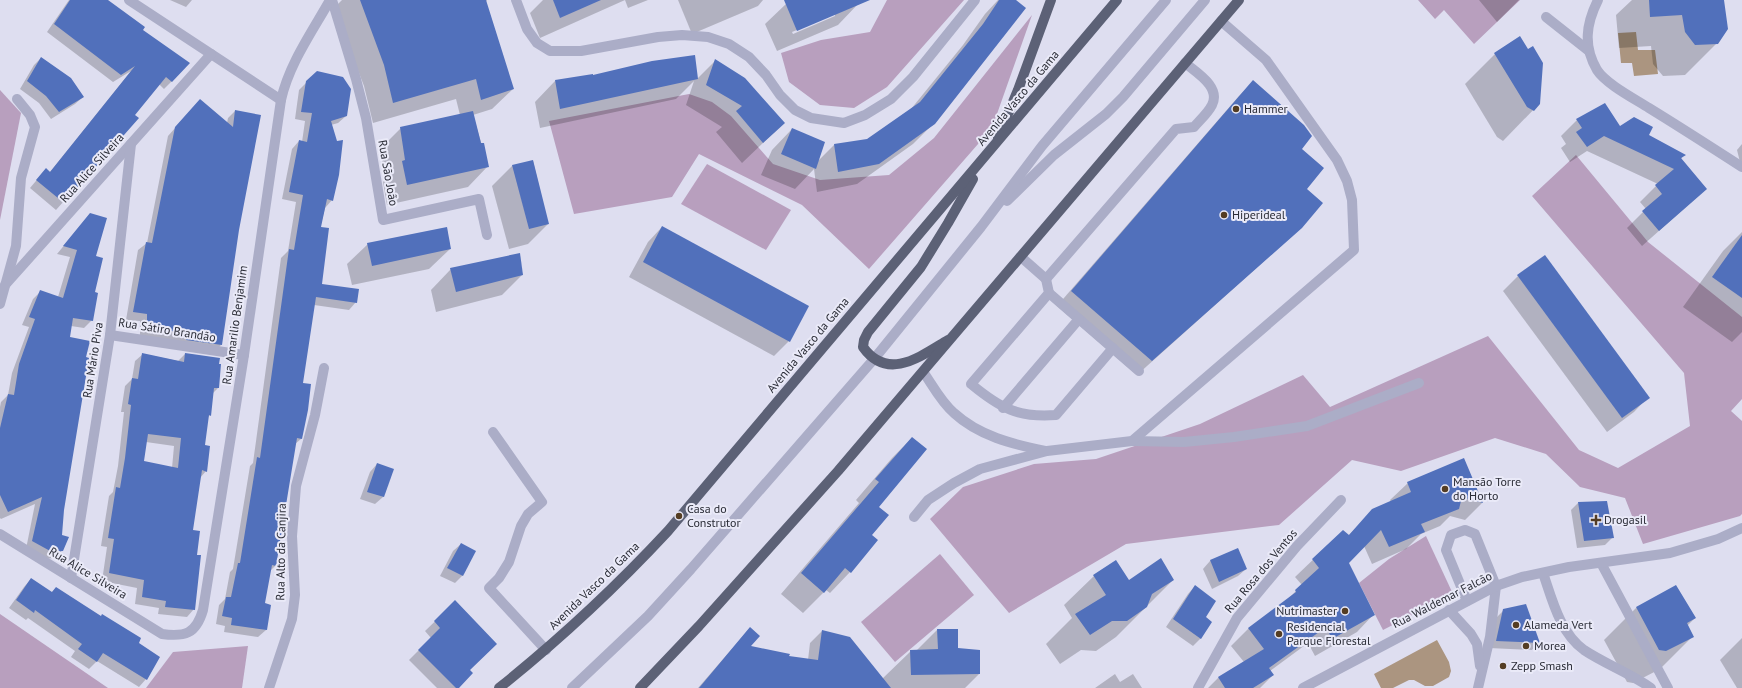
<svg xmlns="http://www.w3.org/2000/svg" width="1742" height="688" font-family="'PT Sans',sans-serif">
<rect width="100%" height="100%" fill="#dedef0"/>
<!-- green -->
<g fill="#b89fbe">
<path d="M887,0H964L887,87L854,108L820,105L789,82L781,53L821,40L870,32Z"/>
<path d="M1418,0H1520L1474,44L1444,10L1435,19Z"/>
<path d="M1032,15L992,128L869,269L802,205L699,154L672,197L574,214L549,121L689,94L712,102L731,116L773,164L820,180L889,175L934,138Z"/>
<path d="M0,90L21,113L0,220Z"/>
<path d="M1576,155L1648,242L1742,317V399L1731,411L1742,421V514L1740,516L1643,544L1625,498L1580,487L1546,454L1495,438L1401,471L1352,460L1279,525L1126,544L1009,613L930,519L963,487L1034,464L1096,459L1200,424L1303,375L1330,407L1488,336L1579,450L1618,468L1690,426L1684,373L1532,196Z"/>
<path d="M707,164L791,210L766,250L681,204Z"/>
<path d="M1426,536L1453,594L1383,630L1359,583L1389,559Z"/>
<path d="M940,554L974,595L895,662L861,622Z"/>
<path d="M0,614L108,688H0Z"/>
<path d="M248,646L242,688H146L173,652Z"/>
</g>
<!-- water -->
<g fill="#ab9580">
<path d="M1636,32L1638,50H1655L1658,74L1634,76L1632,63H1621L1618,33Z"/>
<path d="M1437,640L1449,662L1451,671L1449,677L1433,686H1425L1414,680H1409L1393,688H1381L1374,674Z"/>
</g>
<!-- shadow -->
<g fill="#0003" fill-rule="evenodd">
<path d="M69,0H105L142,30L172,81L164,89L159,84L133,115L137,119L56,210L30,188L46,169L50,172L131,71L113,82L47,32Z"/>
<path d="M170,0H192L186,7Z"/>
<path d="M342,0H487L486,2L513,89L492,109L473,115L488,166L468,187L387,205L383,182L385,180L380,149L401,128L460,115L456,99L373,123L364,86L334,8Z"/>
<path d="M543,0H648L628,8L625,0L540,38L530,13Z"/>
<path d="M678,0H763L758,6L692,34Z"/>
<path d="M795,0H856L858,4L838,25L777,51L765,24L786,4ZM835,14V16L793,34L792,32Z"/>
<path d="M998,0H1014L934,123L913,144L857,184L817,192L814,169L795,189L761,175L772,150L792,129L818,161L834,145L867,140L911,109L963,45L985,14Z"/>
<path d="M1479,0H1519L1497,22Z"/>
<path d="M1632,0H1723L1717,43L1685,75L1663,76L1653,64L1651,46L1619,48L1616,15Z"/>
<path d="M1528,50L1539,104L1503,141L1497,137L1465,84L1495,54Z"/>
<path d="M41,58L83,97L75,104L51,119L39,103L20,89L34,65Z"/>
<path d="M715,61L784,123L742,163L716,132L722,127L686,105L694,81L676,99L540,128L535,102L555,81L592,75L697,79Z"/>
<path d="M307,82L346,116L338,123L331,125L332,200L325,208L320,228L321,285L356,302L349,310L314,305L302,384L301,439L295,444L276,565L270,571L264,604L270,605L266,630L258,637L224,632L225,626L216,624L219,605L225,599L230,572L233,569L250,466L253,463L281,258L288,251L296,202L282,199L292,149L299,141L302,142L305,121L295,119L299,90Z"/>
<path d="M1253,82L1305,189L1302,227L1137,375L1057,306L1239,96Z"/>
<path d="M200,100L227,123L228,118L235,111L238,230L221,345L214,352L140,335V321L126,320L138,250L147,243L168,136Z"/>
<path d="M1577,120L1619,127L1648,135L1684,155L1681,159L1706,189L1642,246L1627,228L1646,209L1640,202L1658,184L1587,151L1570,162L1561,148L1566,144L1561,136Z"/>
<path d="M1742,144V164L1740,162L1737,150Z"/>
<path d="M533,161L548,224L528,244L509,249L492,186L512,166Z"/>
<path d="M90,214L94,257L92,320L84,328L71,326L69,338L85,358L63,510L61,536L62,550L54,558L44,559L26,549L35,504L1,519L0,518V407L1,402L8,395L12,373L29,327L22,325L33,299L40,292L58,297L70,257L57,254Z"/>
<path d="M662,227L789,341L774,356L629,277L648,242Z"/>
<path d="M1742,232V332L1732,342L1683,307L1723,251Z"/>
<path d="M368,244L450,249L429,269L352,285L347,264Z"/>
<path d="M451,269L522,275L502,295L436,312L431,290Z"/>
<path d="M1518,276L1648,397L1634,412L1607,432L1503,291Z"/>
<path d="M143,354L178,361L185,354L220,365L218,388L212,394L210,415L207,418L204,446L206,471L200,478L192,531L196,556L194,609L187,617L158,614L159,608L135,604L137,588L102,581L107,547L101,546L109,496L113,492L118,466L124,412H121L125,386L132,379L135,361ZM146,442L174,446L172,468L143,462Z"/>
<path d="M912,438L877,507L871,535L877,540L850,572L830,593L826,590L803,613L781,594L859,503L856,500L892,458Z"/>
<path d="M1464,460L1482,503L1465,520L1450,516L1440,526L1421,534L1406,549L1372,564L1364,546L1347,563L1374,614L1357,632L1315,656L1308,643L1270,671L1273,675L1260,688H1208L1218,678L1244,662L1231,646L1249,628L1286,601L1302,585L1295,577L1343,531L1348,536L1373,510L1391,502L1390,500L1408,483Z"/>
<path d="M377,464L392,470L383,497L375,504L360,499L370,472Z"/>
<path d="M1578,503L1613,537L1605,545L1577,548L1571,510Z"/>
<path d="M461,544L474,551L462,576L455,583L440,576L453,551Z"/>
<path d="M1238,549L1246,569L1238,576L1212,589L1203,569L1210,561Z"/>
<path d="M1094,576L1129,582L1173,580L1116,637L1096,651L1081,650L1060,664L1046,644L1072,618L1064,605Z"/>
<path d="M31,579L51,593L56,588L101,617L137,643L146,679L139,687L97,661L89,669L71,657L75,651L28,618L26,620L9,608L24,587Z"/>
<path d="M1195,586L1204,618L1201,638L1193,646L1166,627L1188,594Z"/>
<path d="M1676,587L1695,618L1687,626L1693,636L1660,669L1633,683L1627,682L1604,640L1636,608Z"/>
<path d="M455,602L469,670L457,688H437L409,660L431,638L425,631Z"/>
<path d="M1504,610L1539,642L1532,650L1489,648L1496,618Z"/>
<path d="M750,628L749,646L788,657L808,660L810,643L822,631L882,679L911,651L917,650L937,630L979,674L965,688H698Z"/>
<path d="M1742,638V688H1737L1720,660Z"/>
<path d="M1115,674L1120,682L1133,674L1142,688H1095Z"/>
</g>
<!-- building -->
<g fill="#5170bb" fill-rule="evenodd">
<path d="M70,0H108L145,27L143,30L190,63L172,82L166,77L135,115L139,118L64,203L36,180L46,168L50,172L135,66L121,75L54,24Z"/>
<path d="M360,0H486L514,89L481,100L476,79L393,103L384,65Z"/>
<path d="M553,0H601L560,18Z"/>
<path d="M784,0H870L797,31Z"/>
<path d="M999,0H1016L1026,8L935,124L879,164L838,172L834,144L867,139L920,102L983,24Z"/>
<path d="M1649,0H1724L1728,29L1718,44L1695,45L1685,32L1682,15L1650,17Z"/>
<path d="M1520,36L1528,49L1533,46L1543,63L1540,104L1534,111L1527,107L1494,53Z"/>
<path d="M695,55L698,79L560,109L555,80L593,74V75L652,61Z"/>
<path d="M41,57L71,78L84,97L59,112L46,96L27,81Z"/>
<path d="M715,59L745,78L785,123L763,143L736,111L742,106L706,85Z"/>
<path d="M317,71L343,77L351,89L347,116L331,121L337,141L343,140L339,175L333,201L327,199L321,227L329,228L322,284L359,289L357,303L316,297L303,383L311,384L308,410L302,439L297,438L276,566L272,565L265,603L271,605L267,630L231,625L232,618L222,616L226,597H231L238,563H240L257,457L260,458L289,249L294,250L303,195L289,192L299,140L307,142L312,113L301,112L306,81Z"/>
<path d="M1253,80L1304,125L1312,136L1302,149L1324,168L1307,189L1323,203L1302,228L1152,361L1071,291Z"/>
<path d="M200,99L233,127L235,110L261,115L239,230L222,345L186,340L187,333L147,328V314L133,312L146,242L152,243L175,127Z"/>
<path d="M1605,103L1620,126L1634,117L1653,127L1649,135L1686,155L1681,158L1707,189L1659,231L1642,211L1662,194L1655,185L1674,169L1604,136L1587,147L1576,132L1582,128L1576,119Z"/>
<path d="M473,111L481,143H484L489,167L407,185L402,161L405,160L400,127Z"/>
<path d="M792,128L825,142L816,169L781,154Z"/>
<path d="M533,160L549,224L529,229L512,165Z"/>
<path d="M90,213L107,218L96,256L103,258L95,292L98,293L93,321L73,318L70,337L90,341L86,357L89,358L64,510L62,535L69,537L63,551L52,552L32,541L42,497L8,512L0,495V428L8,394L14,395L19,364L35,319L29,317L40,290L63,298L77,250L63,246Z"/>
<path d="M662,226L809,306L790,342L643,262Z"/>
<path d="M447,227L451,249L372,266L367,243Z"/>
<path d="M1742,235V298L1712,277Z"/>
<path d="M520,253L523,275L456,292L450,268Z"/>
<path d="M1545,255L1650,398L1622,418L1517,275Z"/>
<path d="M142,353L184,362L185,353L220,358L219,364H221L219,388H214L211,416L209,415L205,445L210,446L207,472L202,470L193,530L200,531L197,555H201L195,610L165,607L166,601L142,597L144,580L109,573L114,539L108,538L116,487L120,488L125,458L131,405L128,404L132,378L138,379ZM148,434L181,438L178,468L144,461Z"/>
<path d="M912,437L927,449L879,507L889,515L872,535L878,540L851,573L845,568L824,593L801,573L879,482L875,479Z"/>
<path d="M1464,458L1483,503L1462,497L1459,509L1421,524L1425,532L1389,547L1381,530L1349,563L1375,615L1332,639L1326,627L1269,668L1274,675L1253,688H1225L1218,677L1264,649L1248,628L1296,592L1295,590L1319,568L1312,559L1343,530L1349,535L1372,509L1411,492L1407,482Z"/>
<path d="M377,463L394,469L384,497L367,492Z"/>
<path d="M1607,501L1614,538L1584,541L1578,502Z"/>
<path d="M461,543L476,551L463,576L447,568Z"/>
<path d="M1238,548L1247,569L1219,582L1210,560Z"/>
<path d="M1161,558L1174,580L1152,594L1147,607L1127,621H1112L1090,635L1075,614L1106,595L1093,575L1116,560L1129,580Z"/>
<path d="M31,578L52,592L56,587L101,616L102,614L141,638L139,643L160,657L147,680L103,653L97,662L78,649L82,644L35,610L34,613L16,600Z"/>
<path d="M1195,585L1216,601L1206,617L1212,622L1201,639L1173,619Z"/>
<path d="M1676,585L1696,618L1687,623L1694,637L1666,651L1659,650L1636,607Z"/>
<path d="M455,600L497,644L470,670L473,673L459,688H456L418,650L440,628L434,621Z"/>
<path d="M1526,604L1540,643L1496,641L1503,609Z"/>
<path d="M750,627L760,636L751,646L790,654L789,656L818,660L822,630L850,637L891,688H699Z"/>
<path d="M937,629H958V648L980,650V674L911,675L910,650L938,649Z"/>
</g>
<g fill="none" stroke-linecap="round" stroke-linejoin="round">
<!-- minor -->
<g stroke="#abadc7" stroke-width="10">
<path d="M129,0L281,100"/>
<path d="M332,0L356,79L366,118L383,220L479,199L487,235"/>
<path d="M516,0L527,29L537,43L550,51H581L658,37L682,35L708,37L729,44L749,57L766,75L780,95L795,110L811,118L844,123L865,115L891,99L913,77L975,0"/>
<path d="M1598,0C1586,24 1583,46 1597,70C1606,84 1635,99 1649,108C1680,127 1711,147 1742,167"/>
<path d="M1546,17L1589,51"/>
<path d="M1007,201L1054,155L1106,114L1123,97L1205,0"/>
<path d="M1021,257L1046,279L1176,129L1194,127C1200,120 1208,113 1212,105C1221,87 1197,73 1185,63"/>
<path d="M1046,279L1049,293L971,384C1000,408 1018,418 1056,415L1113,348"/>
<path d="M5,285L211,54"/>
<path d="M1049,293L1139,371"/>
<path d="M0,304L16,246L21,178L35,127L30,115L17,99"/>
<path d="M110,335L244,355"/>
<path d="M924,373C933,386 941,402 954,413C979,436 1012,444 1045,451"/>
<path d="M1003,408L1079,319"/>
<path d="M493,432L542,502L528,514L521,526L509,562L499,578L489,588L546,650"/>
<path d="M1132,441L1184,442L1234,437L1307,426L1419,383"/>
<path d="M914,517L928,500L954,483L980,469L1047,451L1132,441L1354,250L1352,200L1347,181L1337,160L1266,60L1221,21"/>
<path d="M0,534L162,634C185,637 196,634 203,610L244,355L281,100C289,64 312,32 330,0"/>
<path d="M1601,563L1668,688"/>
<path d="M1543,573C1552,599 1560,633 1584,650C1605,664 1630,673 1651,688"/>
<path d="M71,578L110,335L131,144"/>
<path d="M1467,601L1446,550L1451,535L1465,530L1475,534L1496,586L1490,637L1478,688"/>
<path d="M1449,610L1471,634L1477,644L1480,666"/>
<path d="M269,688L292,619L295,595L292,536L296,486L315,415L324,368"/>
<path d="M572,688L648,616L691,569L874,359L981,227L1042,146L1166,0"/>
<path d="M1198,688L1237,618L1297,546L1341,500"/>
<path d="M1303,688L1496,586L1522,577L1569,567L1670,553L1718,539L1742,528"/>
</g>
<!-- major -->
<g stroke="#5c6176" stroke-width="10">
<path d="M998,138L1018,90L1051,0"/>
<path d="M948,340C921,356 888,382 863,347L864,340L868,332L921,267L948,223L973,179"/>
<path d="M499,688C559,640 616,587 668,531L1117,0"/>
<path d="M640,688L699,626L838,471L1239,0"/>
</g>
</g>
<!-- markers -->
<g fill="#543d23" stroke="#eaeaf8" stroke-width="1.5">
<circle cx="1236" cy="109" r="4"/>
<circle cx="1224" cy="215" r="4"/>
<circle cx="1445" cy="489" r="4"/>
<circle cx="679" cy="516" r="4"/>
<path d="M1594 514h4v4h4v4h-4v4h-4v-4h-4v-4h4z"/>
<circle cx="1345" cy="611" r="4"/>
<circle cx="1516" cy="625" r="4"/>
<circle cx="1279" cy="634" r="4"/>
<circle cx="1526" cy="646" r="4"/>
<circle cx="1503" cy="666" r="4"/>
</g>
<g text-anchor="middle" stroke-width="4" stroke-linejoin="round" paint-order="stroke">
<!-- street labels -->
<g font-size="12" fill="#2a2c36" stroke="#eaeaf8">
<text transform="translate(1018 98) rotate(-50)" y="4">Avenida Vasco da Gama</text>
<text transform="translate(92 168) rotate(-48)" y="4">Rua Alice Silveira</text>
<text transform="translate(388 173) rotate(80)" y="4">Rua São João</text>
<text transform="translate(235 325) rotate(-82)" y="4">Rua Amarilio Benjamim</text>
<text transform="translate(167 330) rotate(9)" y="4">Rua Sátiro Brandão</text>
<text transform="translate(808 345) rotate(-50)" y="4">Avenida Vasco da Gama</text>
<text transform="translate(93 360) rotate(-81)" y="4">Rua Mário Piva</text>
<text transform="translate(281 552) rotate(-89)" y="4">Rua Alto da Canjira</text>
<text transform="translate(1261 571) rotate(-50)" y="4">Rua Rosa dos Ventos</text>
<text transform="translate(88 573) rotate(31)" y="4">Rua Alice Silveira</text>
<text transform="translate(594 586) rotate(-44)" y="4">Avenida Vasco da Gama</text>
<text transform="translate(1442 600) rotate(-27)" y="4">Rua Waldemar Falcão</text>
</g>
<!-- poi labels -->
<g font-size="12" fill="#2a2c36" stroke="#eaeaf8" text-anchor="start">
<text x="1244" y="113">Hammer</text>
<text x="1232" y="219">Hiperideal</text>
<text x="1453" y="486">Mansão Torre<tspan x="1453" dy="14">do Horto</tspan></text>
<text x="687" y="513">Casa do<tspan x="687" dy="14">Construtor</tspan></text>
<text x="1604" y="524">Drogasil</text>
<text x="1337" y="615" text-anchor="end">Nutrimaster</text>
<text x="1524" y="629">Alameda Vert</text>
<text x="1287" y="631">Residencial<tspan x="1287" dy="14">Parque Florestal</tspan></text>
<text x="1534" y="650">Morea</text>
<text x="1511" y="670">Zepp Smash</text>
</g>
</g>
</svg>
